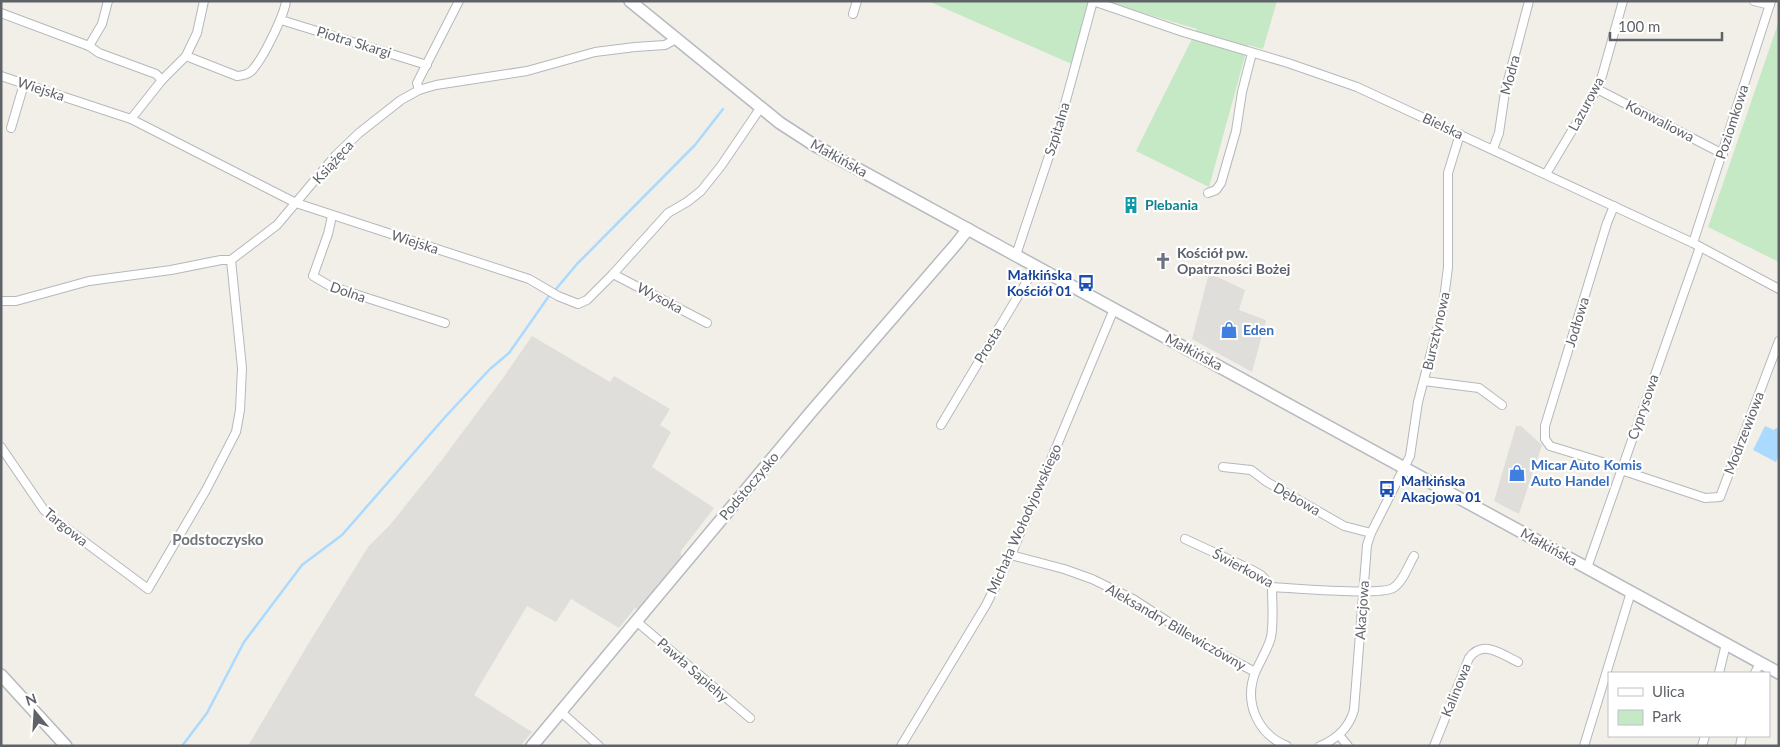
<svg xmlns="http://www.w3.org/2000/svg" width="1780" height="747" font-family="Lato,sans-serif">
<rect width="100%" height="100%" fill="#f1efe8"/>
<!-- industrial -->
<g fill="#e0deda">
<path d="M1209,273L1245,290L1239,310L1266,320L1252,372L1192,339Z"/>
<path d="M532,336L610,382L614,376L670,409L660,425L671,432L652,467L714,508L681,551V557L638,609L635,608L619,628L571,599L556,622L527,606L474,695L532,732L520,746H248L307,646L368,547L390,525L441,461L503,378Z"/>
<path d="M1516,426H1521L1542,445L1519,514L1494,501Z"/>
</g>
<!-- green -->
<g fill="#c5e8c5">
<path d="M928,1H1088L1074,65Z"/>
<path d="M1103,1H1277L1263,49L1248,45L1209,187L1136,151L1197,29Z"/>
<path d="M1779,21V262L1708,227Z"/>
</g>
<!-- water -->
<path fill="#aadaff" d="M1765,426L1774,430L1776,428L1779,429V455L1776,462L1753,450Z"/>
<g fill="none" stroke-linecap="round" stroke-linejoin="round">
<!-- stream -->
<g stroke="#aadaff" stroke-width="2.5">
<path d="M556,289L577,264L695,145L723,109"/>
<path d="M182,746L207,713L244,642L302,565L342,535L446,416L490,369L509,353L549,296"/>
</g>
<!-- street casing -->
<g stroke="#b5b8bc" stroke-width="10">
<g id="street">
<path d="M1754,1L1770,5"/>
<path d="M1,13L89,46L99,53L156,74L162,80"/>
<path d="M853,14L857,1"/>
<path d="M281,20L427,65"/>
<path d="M89,46L102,24L108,1"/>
<path d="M186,56L237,76C245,75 250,74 254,68C264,56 284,16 286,1"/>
<path d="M1,76L131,119L296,203L529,279L558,296L578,304L587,300L613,274L668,213L687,202L701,191L721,166L761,107"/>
<path d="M1597,89L1723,154"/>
<path d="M419,90L417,83L459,1"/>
<path d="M131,119L162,80L186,56L197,33L204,1"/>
<path d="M11,128L24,84"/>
<path d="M1493,149L1499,133L1505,92L1529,1"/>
<path d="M1546,174L1597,89L1602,76L1623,1"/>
<path d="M1208,193L1216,190L1221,183L1236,131L1242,92L1252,53"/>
<path d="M1614,206L1607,223L1545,426V439L1550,446L1612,465L1621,470L1705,498L1720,497L1779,341"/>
<path d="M332,216L328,234L313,276L330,286L445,323"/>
<path d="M1693,243L1771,1"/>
<path d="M1016,255L1059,126L1093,1L1183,32L1288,63L1357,87L1693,243L1779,289"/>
<path d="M613,274L707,323"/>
<path d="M1,301H16L89,281L171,270L221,260H231L277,225L336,155L359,133L401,100L419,90L436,85L527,71L595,52L635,47L665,45L676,39"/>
<path d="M1424,381L1479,388L1502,405"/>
<path d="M941,425L1036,266"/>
<path d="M1,447L44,510L62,525L148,589L206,490L236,432L240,410L242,368L231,260"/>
<path d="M1223,467L1251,470L1267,482L1344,526L1371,533"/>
<path d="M1185,539L1252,570L1261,575L1272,587C1293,588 1379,596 1393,588C1403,582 1408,566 1414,556"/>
<path d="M1011,555L1064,569L1092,579L1133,599L1201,643L1255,672"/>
<path d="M1587,568L1700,247"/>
<path d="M1272,587C1272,603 1274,621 1271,637C1268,649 1260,661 1255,673C1244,702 1257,734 1287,746"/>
<path d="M636,621L750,718"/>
<path d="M1719,673L1726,644"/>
<path d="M1755,673L1760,663"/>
<path d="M561,712L599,746"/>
<path d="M1339,735L1348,746"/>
<path d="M901,746L986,605L1011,555L1114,309"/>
<path d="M1320,746C1337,739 1349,728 1354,710L1367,545L1371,533L1410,456L1418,402L1443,307L1448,267V173L1460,134"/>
<path d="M1434,746L1469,658C1483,639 1501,654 1518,662"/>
<path d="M1584,746L1631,592"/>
<path d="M1702,746L1705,736"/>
<path d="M1740,746L1742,736"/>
</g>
</g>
<!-- secondary casing -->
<g stroke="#b6babf" stroke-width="14">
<g id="secondary">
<path d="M630,1L780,123L814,145L1779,673"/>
<path d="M1,675L66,746"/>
<path d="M532,746L811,412L957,243L968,229"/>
</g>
</g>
<!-- street -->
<use href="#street" stroke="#fff" stroke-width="8"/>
<!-- secondary -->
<use href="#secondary" stroke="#fff" stroke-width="11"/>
</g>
<!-- icons -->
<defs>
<g id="building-bare" transform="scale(1.35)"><path d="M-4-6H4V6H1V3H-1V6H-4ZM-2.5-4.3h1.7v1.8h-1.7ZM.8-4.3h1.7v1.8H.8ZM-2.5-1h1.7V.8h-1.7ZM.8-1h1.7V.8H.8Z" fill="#0f9aa8" stroke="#fff" stroke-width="2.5" paint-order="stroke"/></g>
<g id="church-bare" transform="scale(1.35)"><path d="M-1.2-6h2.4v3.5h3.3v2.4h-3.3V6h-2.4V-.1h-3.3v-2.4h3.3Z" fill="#6b7280" stroke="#fff" stroke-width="2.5" paint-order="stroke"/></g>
<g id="bus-bare" transform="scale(1.35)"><path d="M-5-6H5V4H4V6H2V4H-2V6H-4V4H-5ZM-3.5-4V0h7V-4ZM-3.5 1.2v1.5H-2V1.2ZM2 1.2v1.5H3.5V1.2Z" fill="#1a4fb4" stroke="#fff" stroke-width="2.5" paint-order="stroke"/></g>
<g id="shop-bare" transform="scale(1.35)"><path d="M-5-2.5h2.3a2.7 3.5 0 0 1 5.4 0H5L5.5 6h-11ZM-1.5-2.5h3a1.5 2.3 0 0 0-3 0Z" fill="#3f7fe0" stroke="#fff" stroke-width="2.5" paint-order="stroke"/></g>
</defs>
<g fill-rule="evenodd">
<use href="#building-bare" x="1131" y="205"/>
<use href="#church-bare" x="1163" y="261"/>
<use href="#bus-bare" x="1086" y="283"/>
<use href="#shop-bare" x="1229" y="330"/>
<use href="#shop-bare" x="1517" y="473"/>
<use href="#bus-bare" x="1387" y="489"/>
</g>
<g text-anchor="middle" stroke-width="4.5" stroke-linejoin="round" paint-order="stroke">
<!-- street labels -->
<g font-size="14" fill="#5f6368" stroke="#fff">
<text transform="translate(354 42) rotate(17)" y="5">Piotra Skargi</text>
<text transform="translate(1510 75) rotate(-75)" y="5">Modra</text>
<text transform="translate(41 89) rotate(18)" y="5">Wiejska</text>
<text transform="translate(1586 104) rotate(-62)" y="5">Lazurowa</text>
<text transform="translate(1660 121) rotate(27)" y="5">Konwaliowa</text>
<text transform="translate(1732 122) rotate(-72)" y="5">Poziomkowa</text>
<text transform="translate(1443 126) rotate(25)" y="5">Bielska</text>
<text transform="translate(1057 129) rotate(-73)" y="5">Szpitalna</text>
<text transform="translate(839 158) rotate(29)" y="5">Małkińska</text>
<text transform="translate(333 162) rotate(-48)" y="5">Książęca</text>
<text transform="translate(415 242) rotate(18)" y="5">Wiejska</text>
<text transform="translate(348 292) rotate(19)" y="5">Dolna</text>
<text transform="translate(660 298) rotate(28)" y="5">Wysoka</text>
<text transform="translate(1577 322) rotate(-73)" y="5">Jodłowa</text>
<text transform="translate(1436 331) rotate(-77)" y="5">Bursztynowa</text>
<text transform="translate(988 345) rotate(-59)" y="5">Prosta</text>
<text transform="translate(1194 352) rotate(28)" y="5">Małkińska</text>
<text transform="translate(1643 407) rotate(-71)" y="5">Cyprysowa</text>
<text transform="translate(1744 433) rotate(-69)" y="5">Modrzewiowa</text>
<text transform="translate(749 486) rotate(-50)" y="5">Podstoczysko</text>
<text transform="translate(1297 499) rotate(30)" y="5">Dębowa</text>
<text transform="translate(1024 519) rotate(-66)" y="5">Michała Wołodyjowskiego</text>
<text transform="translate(66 527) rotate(39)" y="5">Targowa</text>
<text transform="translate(1549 547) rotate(29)" y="5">Małkińska</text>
<text transform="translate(1243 568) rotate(28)" y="5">Świerkowa</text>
<text transform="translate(1362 610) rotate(-86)" y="5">Akacjowa</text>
<text transform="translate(1176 627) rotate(30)" y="5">Aleksandry Billewiczówny</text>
<text transform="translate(693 670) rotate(41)" y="5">Pawła Sapiehy</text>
<text transform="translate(1456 690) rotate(-68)" y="5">Kalinowa</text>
</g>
<!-- culture labels -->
<g font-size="14" font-weight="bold" fill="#0d838f" stroke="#fff" text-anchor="start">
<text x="1145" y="210">Plebania</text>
</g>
<!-- worship labels -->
<g font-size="14" font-weight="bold" fill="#5b616d" stroke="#fff" text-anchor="start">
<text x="1177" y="258">Kościół pw.<tspan x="1177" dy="16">Opatrzności Bożej</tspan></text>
</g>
<!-- transit labels -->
<g font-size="14" font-weight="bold" fill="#164399" stroke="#fff" text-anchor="end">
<text x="1072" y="280">Małkińska<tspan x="1072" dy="16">Kościół 01</tspan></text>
<text x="1401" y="486" text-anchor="start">Małkińska<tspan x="1401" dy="16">Akacjowa 01</tspan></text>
</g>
<!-- shop labels -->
<g font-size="14" font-weight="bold" fill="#366cbe" stroke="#fff" text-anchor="start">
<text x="1243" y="335">Eden</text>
<text x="1531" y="470">Micar Auto Komis<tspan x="1531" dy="16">Auto Handel</tspan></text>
</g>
<!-- neighbourhood labels -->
<g font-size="15" font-weight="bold" fill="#70757a" stroke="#fff">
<text x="218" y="545">Podstoczysko</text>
</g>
</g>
<!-- border -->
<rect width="1780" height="747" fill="none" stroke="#5f6368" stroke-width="5"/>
<!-- legend -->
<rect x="1608" y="672" width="162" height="65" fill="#ffffff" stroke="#bfc1c3"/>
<rect x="1618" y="688" width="25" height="8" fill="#ffffff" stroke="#bfc1c3"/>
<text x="1652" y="697" font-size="15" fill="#5f6368">Ulica</text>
<rect x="1618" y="710" width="25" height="15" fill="#c5e8c5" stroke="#bfc1c3"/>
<text x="1652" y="722" font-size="15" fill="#5f6368">Park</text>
<!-- north arrow -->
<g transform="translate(35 712) rotate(342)" stroke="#ffffff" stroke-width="4" paint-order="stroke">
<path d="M0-4L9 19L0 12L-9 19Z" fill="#5f6368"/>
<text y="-8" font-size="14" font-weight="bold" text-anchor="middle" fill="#5f6368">N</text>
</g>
<!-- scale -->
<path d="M1610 32v8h112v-8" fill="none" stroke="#5f6368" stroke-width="2.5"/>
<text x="1618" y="32" font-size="15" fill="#5f6368" stroke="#ffffff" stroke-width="4" paint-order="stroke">100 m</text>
</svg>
